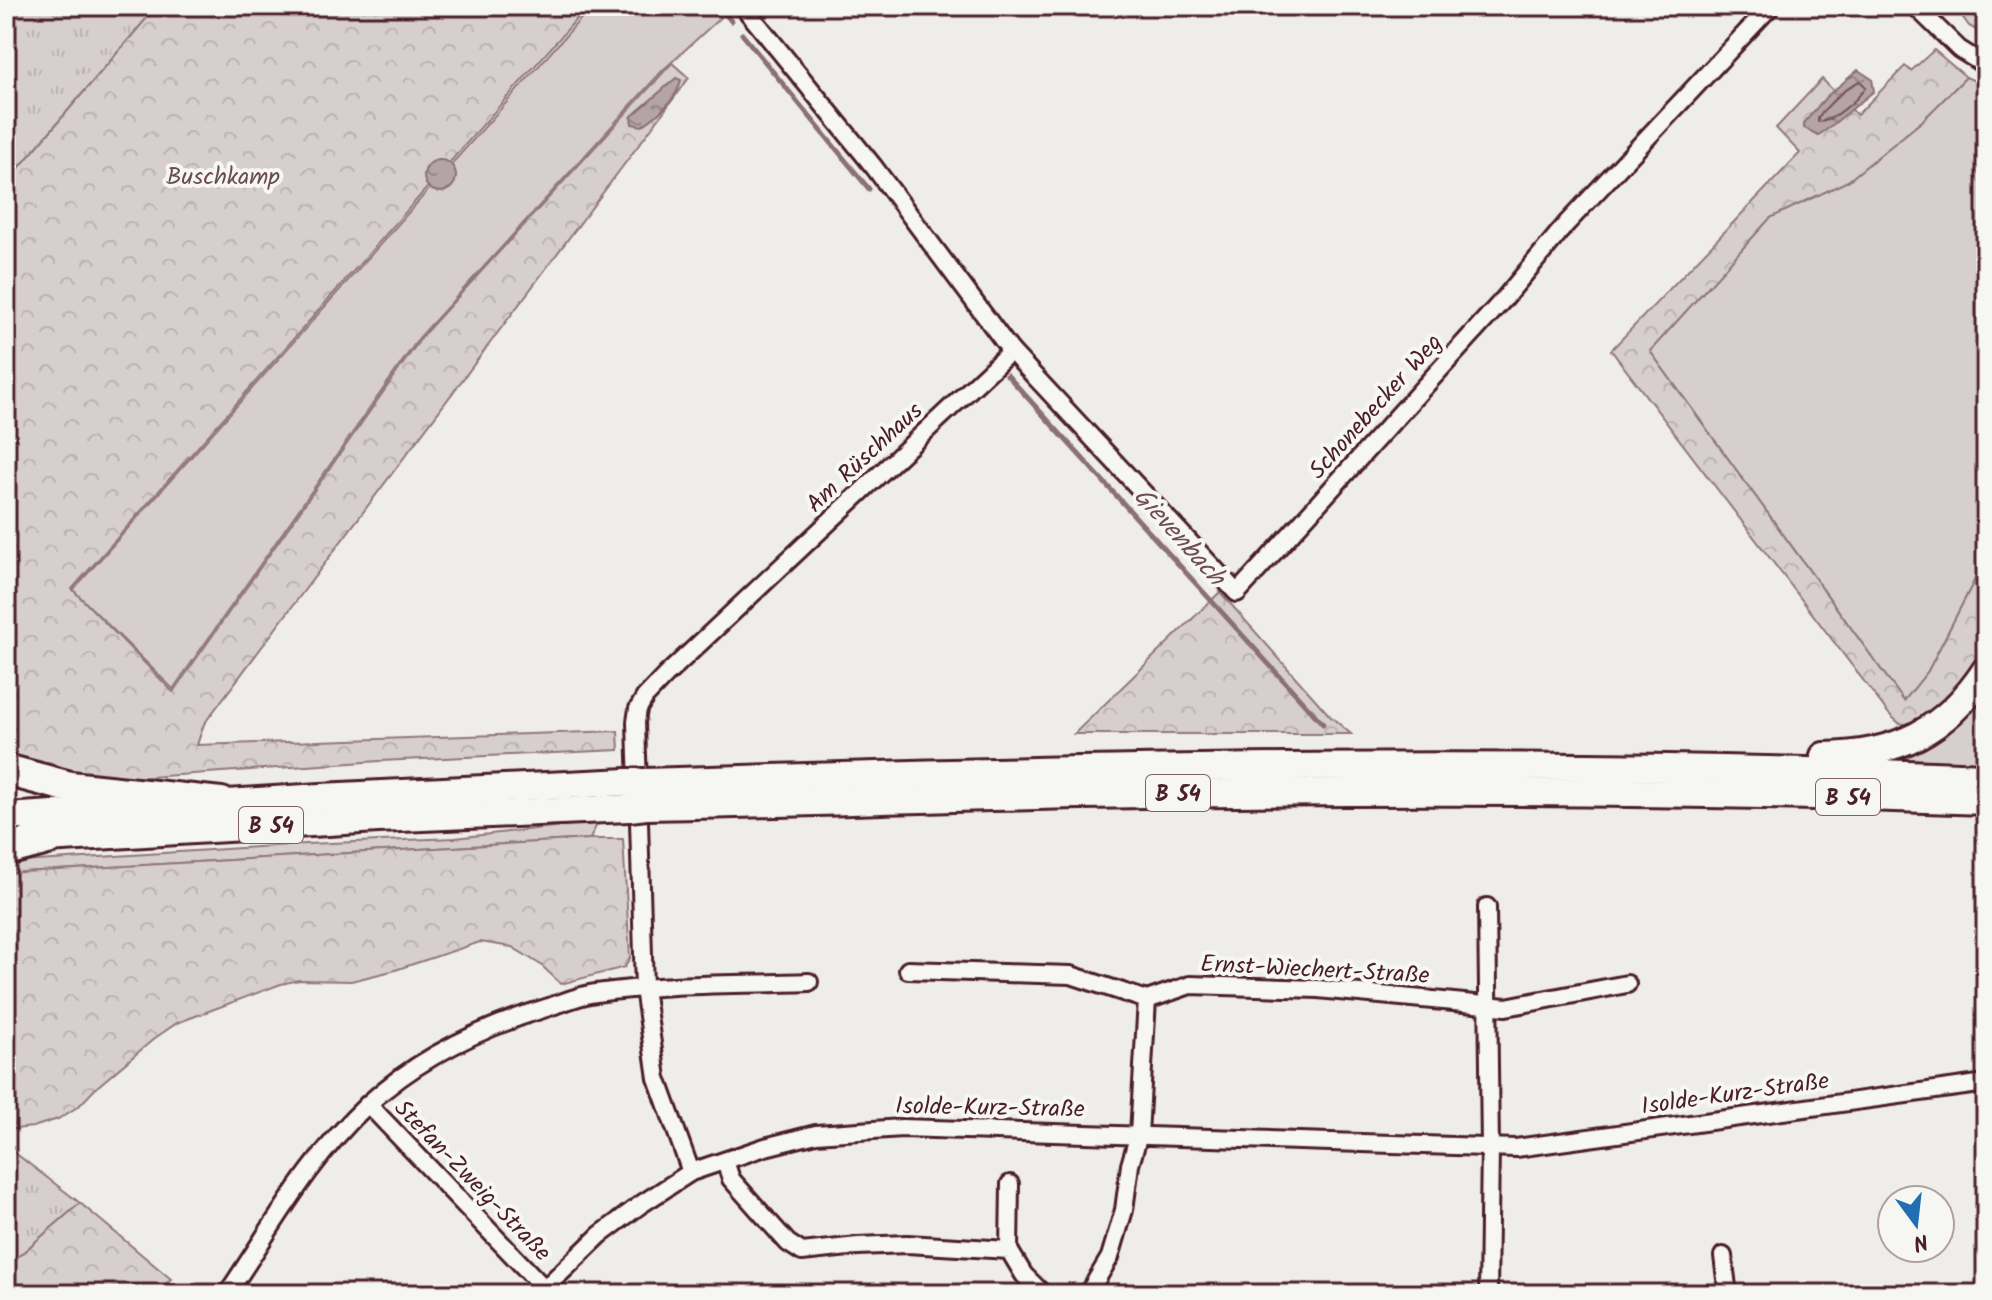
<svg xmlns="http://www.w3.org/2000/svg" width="1992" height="1300" font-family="Kalam,sans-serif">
<defs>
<pattern id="forest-crowns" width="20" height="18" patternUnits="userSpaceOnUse" patternTransform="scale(2)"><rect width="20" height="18" fill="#d7cfce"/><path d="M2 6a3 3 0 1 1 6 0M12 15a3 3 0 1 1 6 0" fill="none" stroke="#bab1b1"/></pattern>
<pattern id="park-tufts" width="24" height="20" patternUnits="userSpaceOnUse" patternTransform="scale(2)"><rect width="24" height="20" fill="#d7cfce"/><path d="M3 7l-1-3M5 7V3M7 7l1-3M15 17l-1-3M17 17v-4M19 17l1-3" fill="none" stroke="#bab1b1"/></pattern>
<pattern id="water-ripples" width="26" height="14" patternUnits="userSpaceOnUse" patternTransform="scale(2)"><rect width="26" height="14" fill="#b4a4a5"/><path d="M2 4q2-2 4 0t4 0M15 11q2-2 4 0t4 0" fill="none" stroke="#948587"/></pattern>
</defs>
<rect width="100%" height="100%" fill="#efedea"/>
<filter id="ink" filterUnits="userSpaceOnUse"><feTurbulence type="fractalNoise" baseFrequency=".0125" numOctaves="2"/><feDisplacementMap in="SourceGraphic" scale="16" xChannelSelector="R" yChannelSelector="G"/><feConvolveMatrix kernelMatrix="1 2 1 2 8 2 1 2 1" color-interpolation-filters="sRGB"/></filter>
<g filter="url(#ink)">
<!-- grass -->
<g fill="#d7cfce" stroke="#90777c" stroke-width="2">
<path d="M592,6H711L721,17L662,71L419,338L173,689L73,590Z"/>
<path d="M1955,6H1986V35L1969,26Z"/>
<path d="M1966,77L1986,86V558L1928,671L1904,701L1650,351L1770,218L1848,181L1922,121Z"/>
<path d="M1986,680V766L1876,762Z"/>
<path d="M598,822L590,839L6,873V863L306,844L455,838Z"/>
</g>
<!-- forest -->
<g fill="url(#forest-crowns)" stroke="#90777c" stroke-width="2">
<path d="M157,6H588L72,589L173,692L424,334L672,63L689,78L204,724L197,745L618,731L619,750L380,761L120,779L58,770L6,753V183Z"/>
<path d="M1934,50L1966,77L1922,121L1848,181L1770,218L1650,351L1904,701L1928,671L1986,558C1986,576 1990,638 1985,652C1972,685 1939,709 1910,725L1899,723L1889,714L1611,350L1800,153L1776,128L1822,79L1857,115L1905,66L1911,71Z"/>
<path d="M1220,592L1330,716L1351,734H1074Z"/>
<path d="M590,839H623L630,958L625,967L561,984L541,965L512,947L480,942L392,971L351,981L299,980L281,984L177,1023L155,1038L97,1087L79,1106L58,1119L33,1127L6,1130V873Z"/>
<path d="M80,1203L171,1279L155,1294H6V1267Z"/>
</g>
<!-- park -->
<g fill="url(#park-tufts)" stroke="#90777c" stroke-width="2">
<path d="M6,6H157L6,183Z"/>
<path d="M6,1146L80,1203L6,1267Z"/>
</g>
<!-- water -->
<g fill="url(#water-ripples)" stroke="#8a6f74" stroke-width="2">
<path d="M1858,70L1872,79L1874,91L1825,131L1818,135L1804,128V123L1826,97Z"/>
<path d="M676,78L681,80C677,99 657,116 642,126L632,124L631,117Z"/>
<circle cx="440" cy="176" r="16"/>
</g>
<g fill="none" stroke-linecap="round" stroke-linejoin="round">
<!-- shore -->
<path stroke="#74545c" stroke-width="2" d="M1860,81L1866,87C1857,100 1833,122 1818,122V118C1829,104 1844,88 1860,81Z"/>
<!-- stream -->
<g stroke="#8a6f74" stroke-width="5">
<path d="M719,6L731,21"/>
<path d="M742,34L869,189"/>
<path d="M1007,375L1323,724"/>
</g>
<!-- minor casing -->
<g stroke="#4a1f2b" stroke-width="22">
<g id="minor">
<path d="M743,6L874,167L1011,351L1237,593L1503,300L1567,223L1771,6"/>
<path d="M1915,6L1959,49L1986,66"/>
<path d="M1487,907L1490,1147L1488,1294"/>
<path d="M908,970L1071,975L1147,1000L1190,985L1318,989L1506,1007L1627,984"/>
<path d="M368,1104L544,1288"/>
<path d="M725,1161L731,1179L788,1243L802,1252L858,1246L907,1244L1009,1250L1024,1275L1043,1294"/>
<path d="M691,1172L657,1078L644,988L636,722L638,709L645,697L666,675L1011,351"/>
<path d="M1009,1250L1010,1184"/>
<path d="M1723,1256L1728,1294"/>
<path d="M227,1294C271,1229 310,1158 368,1104C420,1056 483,1027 549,1007C564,1002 580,995 596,993C666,983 738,985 809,982"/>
<path d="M539,1294L600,1235L640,1205L691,1172L765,1147L816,1134L902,1128L1516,1148L1986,1083"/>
<path d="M1088,1294L1110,1257L1124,1210L1130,1165L1139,1134L1147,1000"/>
</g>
</g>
<!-- trunk casing -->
<g stroke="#4a1f2b" stroke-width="32">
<g id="trunk">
<path d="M1824,756C1897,755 1946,731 1986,670"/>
<path d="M645,782C1091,767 1539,758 1986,777"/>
<path d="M646,806C812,803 978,796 1144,794C1425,790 1706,791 1986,801"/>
<path d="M6,817L321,797L628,782"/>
<path d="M30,840L378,819L629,808"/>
</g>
</g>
<!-- motorway casing -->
<g stroke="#4a1f2b" stroke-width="36">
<g id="motorway">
<path d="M6,770L70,787L221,803"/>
<path d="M6,850L51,838"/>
</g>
</g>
<!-- minor -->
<use href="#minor" stroke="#f6f6f2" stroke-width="16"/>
<!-- trunk -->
<use href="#trunk" stroke="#f6f6f2" stroke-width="26"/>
<!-- motorway -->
<use href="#motorway" stroke="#f6f6f2" stroke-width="30"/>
<!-- trunk-bridge casing -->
<g stroke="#4a1f2b" stroke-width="32" stroke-linecap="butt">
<g id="trunk-bridge">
<path d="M628,782H645"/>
<path d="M629,808L646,806"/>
</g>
</g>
<!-- trunk-bridge -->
<use href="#trunk-bridge" stroke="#f6f6f2" stroke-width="26"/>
</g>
</g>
<g text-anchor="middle" stroke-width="8" stroke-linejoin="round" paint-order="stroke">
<!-- shield labels -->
<g fill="#f6f6f2" stroke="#7e6067" stroke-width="2">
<rect x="1146" y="775" width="64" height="36" rx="6"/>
<rect x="1816" y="779" width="64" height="36" rx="6"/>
<rect x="239" y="807" width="64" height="36" rx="6"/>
</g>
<g font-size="22" font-weight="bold" fill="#4a1f2b">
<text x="1178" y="801">B 54</text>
<text x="1848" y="805">B 54</text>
<text x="271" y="833">B 54</text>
</g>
<!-- park labels -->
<g font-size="24" fill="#6d4b54" stroke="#f6f6f2">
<text x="223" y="184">Buschkamp</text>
</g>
<!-- street labels -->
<g font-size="24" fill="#4a1f2b" stroke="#f6f6f2">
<text transform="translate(1375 406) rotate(-48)" y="8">Schonebecker Weg</text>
<text transform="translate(864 457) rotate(-43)" y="8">Am Rüschhaus</text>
<text transform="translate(1315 969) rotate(3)" y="8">Ernst-Wiechert-Straße</text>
<text transform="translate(1735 1093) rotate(-8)" y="8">Isolde-Kurz-Straße</text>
<text transform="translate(990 1107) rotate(1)" y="8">Isolde-Kurz-Straße</text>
<text transform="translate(473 1180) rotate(46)" y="8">Stefan-Zweig-Straße</text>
</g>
<!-- water labels -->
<g font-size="26" font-style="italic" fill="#6f4e56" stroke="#f6f6f2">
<text transform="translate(1180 536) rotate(48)" y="9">Gievenbach</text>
</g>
</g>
<!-- margin -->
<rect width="1992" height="1300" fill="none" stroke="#f6f6f2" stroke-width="32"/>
<rect x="16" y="16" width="1960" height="1268" fill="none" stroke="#4a1f2b" stroke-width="3" filter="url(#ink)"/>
<!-- north arrow -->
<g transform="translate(1916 1224) rotate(165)"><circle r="38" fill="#f6f6f2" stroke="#b1a0a2" stroke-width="2"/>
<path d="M0-6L14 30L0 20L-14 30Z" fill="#1f6fb2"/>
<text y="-12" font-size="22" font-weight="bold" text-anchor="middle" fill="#4a1f2b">N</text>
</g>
</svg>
